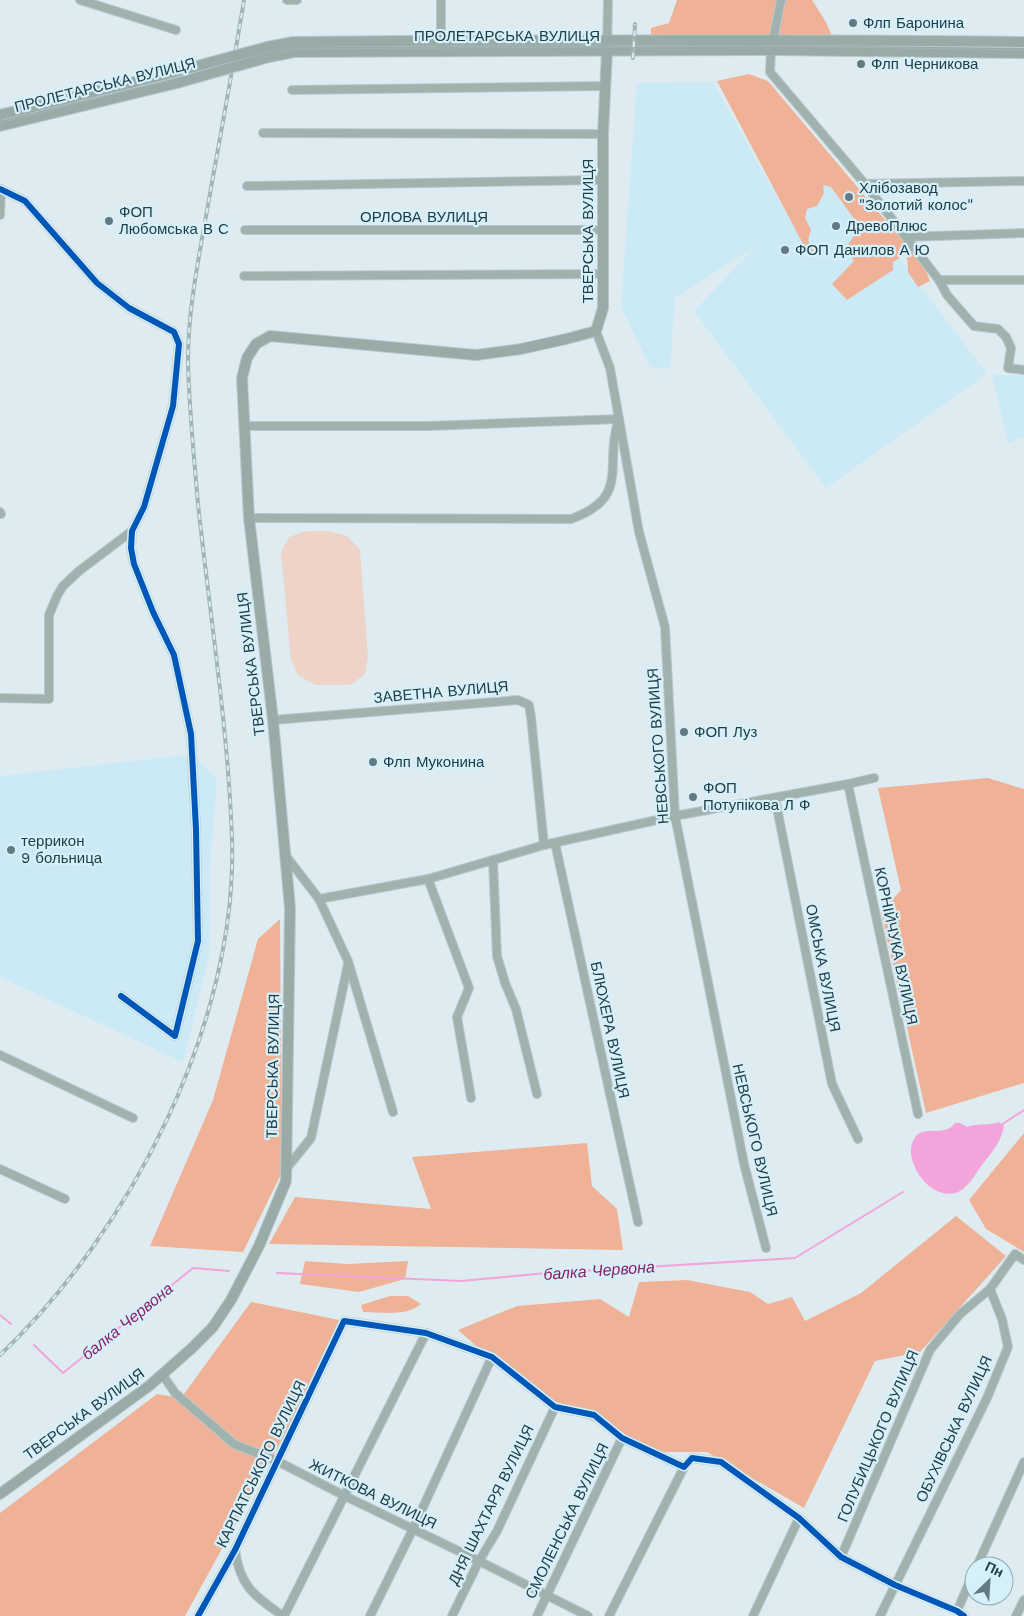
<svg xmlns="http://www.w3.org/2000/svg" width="1024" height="1616" font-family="'Work Sans',sans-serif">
<rect width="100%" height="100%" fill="#deecf2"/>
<!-- built -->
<g fill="#cbeaf6">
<path d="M713,82L786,213L831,168L987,374L826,488L694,311L756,246L675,298L670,369L650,367L621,307L637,83Z"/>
<path d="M992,375H1024V437L1008,443Z"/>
<path d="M186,755L204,765L217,780L210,863V952L183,1062L0,977V776Z"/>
</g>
<!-- green -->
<path fill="#eed3c8" d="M306,531H328L347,536L360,550L368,657L365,674L351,685H315L298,675L291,661L281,552L289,537Z"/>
<!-- forest -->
<g fill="#f0b296">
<path d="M677,0H812L826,22L832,36L651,35V28L669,23Z"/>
<path d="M749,74L768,81L924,266L930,281L918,287L908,272L907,253L893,262V270L847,300L832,284L854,261L846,248L853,237L855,220L831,187L823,185L824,193L817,206L807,209L805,218L811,230L808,240L815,254L810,257L717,81Z"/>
<path d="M988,778L1024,789V1083L926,1113L881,912L901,890L878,788Z"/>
<path d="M280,919L282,1172L243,1252L150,1246L213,1100L258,939Z"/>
<path d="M1024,1133V1252L986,1229L969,1200Z"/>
<path d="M587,1143L592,1186L617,1209L623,1250L269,1244L295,1197L431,1209L412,1157Z"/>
<path d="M956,1216L1006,1256L920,1352L875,1361L804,1508L707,1452H662L530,1393L458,1330L517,1306L600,1299L629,1317L639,1282L687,1280L750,1292L768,1304L792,1297L805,1321L861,1293Z"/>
<path d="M305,1261L348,1264L408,1261L405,1279L359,1292L300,1284Z"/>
<path d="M390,1296H408L421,1304C406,1317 382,1312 363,1312L361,1305Z"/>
<path d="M251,1302L344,1321L272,1458L185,1616H0V1513L157,1394L181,1398Z"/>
</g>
<!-- water -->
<path fill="#f3a4da" d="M999,1122L1004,1126C1001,1142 992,1152 982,1165C976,1173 971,1183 963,1189C935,1210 896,1157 917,1135C927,1126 945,1137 955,1123H960L967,1127C977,1123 988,1126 999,1122Z"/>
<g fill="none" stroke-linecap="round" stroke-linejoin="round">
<!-- stream -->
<g stroke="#f3a4da" stroke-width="2">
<path d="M1001,1125L1024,1110"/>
<path d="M277,1273L461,1281L547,1273L795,1258L903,1192"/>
<path d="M0,1315L11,1324"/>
<path d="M34,1345L63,1373L193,1268L229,1271"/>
</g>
<!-- minor casing -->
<g stroke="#bac8ce" stroke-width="10">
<g id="minor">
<path d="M80,0L176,30"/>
<path d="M287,0H297"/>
<path d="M441,0V45"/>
<path d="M781,0L771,50L770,72L865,184L939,280L947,295L974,326L998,329L1006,337L1011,348L1008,368L1024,370"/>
<path d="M607,51L608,0"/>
<path d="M292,90L605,86"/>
<path d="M263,133L603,134"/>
<path d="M865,184L1024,181"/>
<path d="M247,186L603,180"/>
<path d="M0,189L25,201L97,283L129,308L174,332L179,344L173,406L144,507L132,531L131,548L134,564L153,612L174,655L191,734L196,829L198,941L175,1036L121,996"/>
<path d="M0,215L1,189"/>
<path d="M245,230H603"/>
<path d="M907,237L1024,233"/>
<path d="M244,276L602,274"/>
<path d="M939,280H1024"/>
<path d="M596,331L610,368L639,532L665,627L675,816L744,1164L766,1248"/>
<path d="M244,426H429L619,419C603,465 632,497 571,519L249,518"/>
<path d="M0,512L1,514"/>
<path d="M0,698L49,699V615L57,596L63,586L79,571L132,531"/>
<path d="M273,720L518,700L529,705L531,717L544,845"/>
<path d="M848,784L918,1114"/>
<path d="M775,798L832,1084L858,1139"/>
<path d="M555,843L638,1222"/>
<path d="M286,856L319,899L428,879L544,845L675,816L848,784L874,778"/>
<path d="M493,860L497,956L505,983L516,1009L537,1094"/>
<path d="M428,879L469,988L457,1017L471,1098"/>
<path d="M319,899L348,961L393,1112"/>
<path d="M0,1055L133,1118"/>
<path d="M0,1169L65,1199"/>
<path d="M286,1169L311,1138L348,964"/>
<path d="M162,1374L175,1393L234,1444L277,1461L345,1496L479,1561L588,1616"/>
<path d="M235,1550C240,1587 255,1596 283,1616"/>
<path d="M841,1557L930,1350L960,1314L990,1289"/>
<path d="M977,1566L1024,1462"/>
<path d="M957,1611L974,1572"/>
<path d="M198,1616L235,1550L344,1321L426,1333L492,1357L555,1407L594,1415L622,1438L684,1467L692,1458L721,1462L799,1518L841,1557L895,1585L957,1611L964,1616"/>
<path d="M284,1616L426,1333"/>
<path d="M370,1616L413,1529L492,1357"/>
<path d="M452,1616L479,1561L497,1531L555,1407"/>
<path d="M537,1616L622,1438"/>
<path d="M609,1616L684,1467"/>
<path d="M753,1616L799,1518"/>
<path d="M880,1616L987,1398L1008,1347L1002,1319L990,1289L1015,1254L1024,1260"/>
<path d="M1016,1616L1024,1600"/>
</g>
</g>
<!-- major casing -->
<g stroke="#bac8ce" stroke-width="12">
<g id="major">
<path d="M267,47L293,42C537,40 780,39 1024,42"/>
<path d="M269,57L294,52L771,50L1024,53"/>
<path d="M0,115L175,72"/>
<path d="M0,126L177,83"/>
<path d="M0,1494L149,1386L192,1348L213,1327L231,1300L259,1246L286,1181L290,908L273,720L249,518L242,378L247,358L256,344L270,336L476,355L521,349L566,339L596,331L603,308V134L607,51"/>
</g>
</g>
<!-- minor -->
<use href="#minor" stroke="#a0b2ad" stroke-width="8"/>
<!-- major -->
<use href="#major" stroke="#98aba7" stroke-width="10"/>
<!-- tram -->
<path stroke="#a4b4b2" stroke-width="1" d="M0,123L294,49L772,46L1024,50"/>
<!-- rail casing -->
<g stroke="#a4b4b2" stroke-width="4">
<g id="rail">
<path d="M633,58L635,24"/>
<path d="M0,1355C130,1232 238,1022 232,839C228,727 210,616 198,504C194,456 189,409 188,361C188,308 199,257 208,205C220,137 233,68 244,0"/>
</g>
</g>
<!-- rail -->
<use href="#rail" stroke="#d6f0fa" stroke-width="2" stroke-dasharray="5.5" stroke-linecap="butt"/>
<!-- major-bridge casing -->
<g stroke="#bac8ce" stroke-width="12" stroke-linecap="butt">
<g id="major-bridge">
<path d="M175,72L267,47"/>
<path d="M177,83L269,57"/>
</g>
</g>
<!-- major-bridge -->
<use href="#major-bridge" stroke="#98aba7" stroke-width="10"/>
<!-- cycleway casing -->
<g stroke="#d6f0fa" stroke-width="9">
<g id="cycleway">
<path d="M0,189L25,201L97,283L129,308L174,332L179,344L173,406L144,507L132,531L131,548L134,564L153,612L174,655L191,734L196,829L198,941L175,1036L121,996"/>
<path d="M198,1616L235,1550L344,1321L426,1333L492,1357L555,1407L594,1415L622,1438L684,1467L692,1458L721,1462L799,1518L841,1557L895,1585L957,1611L964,1616"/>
</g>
</g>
<!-- cycleway -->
<use href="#cycleway" stroke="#0057b8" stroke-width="6"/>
</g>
<!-- markers -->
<g fill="#647a83" stroke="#d6f0fa" stroke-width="2">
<circle cx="853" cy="23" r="5"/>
<circle cx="861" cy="64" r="5"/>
<circle cx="849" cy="197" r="5"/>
<circle cx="109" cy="221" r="5"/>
<circle cx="836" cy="226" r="5"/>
<circle cx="785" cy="250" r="5"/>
<circle cx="684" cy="732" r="5"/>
<circle cx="373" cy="762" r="5"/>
<circle cx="693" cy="797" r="5"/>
<circle cx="11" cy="850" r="5"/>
</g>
<g text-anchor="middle" stroke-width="4.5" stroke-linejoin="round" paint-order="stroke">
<!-- poi labels -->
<g font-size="15" fill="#223d47" stroke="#d6f0fa" text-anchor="start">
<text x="863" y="28">Флп Баронина</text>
<text x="871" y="69">Флп Черникова</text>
<text x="859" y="193">Хлібозавод<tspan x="859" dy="17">"Золотий колос"</tspan></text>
<text x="119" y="217">ФОП<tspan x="119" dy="17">Любомська В С</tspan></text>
<text x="846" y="231">ДревоПлюс</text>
<text x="795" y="255">ФОП Данилов А Ю</text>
<text x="694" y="737">ФОП Луз</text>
<text x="383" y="767">Флп Муконина</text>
<text x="703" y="793">ФОП<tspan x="703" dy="17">Потупікова Л Ф</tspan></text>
<text x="21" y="846">террикон<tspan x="21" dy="17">9 больница</tspan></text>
</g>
<!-- street labels -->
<g font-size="15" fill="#223d47" stroke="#d6f0fa">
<text x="507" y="41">ПРОЛЕТАРСЬКА ВУЛИЦЯ</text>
<text transform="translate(105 85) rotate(-14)" y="5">ПРОЛЕТАРСЬКА ВУЛИЦЯ</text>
<text x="424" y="222">ОРЛОВА ВУЛИЦЯ</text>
<text transform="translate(588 231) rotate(-90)" y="5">ТВЕРСЬКА ВУЛИЦЯ</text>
<text transform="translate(251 664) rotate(-97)" y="5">ТВЕРСЬКА ВУЛИЦЯ</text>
<text transform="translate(441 692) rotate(-5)" y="5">ЗАВЕТНА ВУЛИЦЯ</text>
<text transform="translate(658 746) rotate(-94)" y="5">НЕВСЬКОГО ВУЛИЦЯ</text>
<text transform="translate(896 946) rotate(78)" y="5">КОРНІЙЧУКА ВУЛИЦЯ</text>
<text transform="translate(823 968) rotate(79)" y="5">ОМСЬКА ВУЛИЦЯ</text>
<text transform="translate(610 1030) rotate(78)" y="5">БЛЮХЕРА ВУЛИЦЯ</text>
<text transform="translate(273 1066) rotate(-89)" y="5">ТВЕРСЬКА ВУЛИЦЯ</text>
<text transform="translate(755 1140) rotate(77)" y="5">НЕВСЬКОГО ВУЛИЦЯ</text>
<text transform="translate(84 1414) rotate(-36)" y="5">ТВЕРСЬКА ВУЛИЦЯ</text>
<text transform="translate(954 1429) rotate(-65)" y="5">ОБУХІВСЬКА ВУЛИЦЯ</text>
<text transform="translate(878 1436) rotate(-67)" y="5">ГОЛУБИЦЬКОГО ВУЛИЦЯ</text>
<text transform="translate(261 1464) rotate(-64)" y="5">КАРПАТСЬКОГО ВУЛИЦЯ</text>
<text transform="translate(373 1494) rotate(26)" y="5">ЖИТКОВА ВУЛИЦЯ</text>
<text transform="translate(491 1505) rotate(-64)" y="5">ДНЯ ШАХТАРЯ ВУЛИЦЯ</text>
<text transform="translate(567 1521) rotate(-64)" y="5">СМОЛЕНСЬКА ВУЛИЦЯ</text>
</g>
<!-- water labels -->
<g font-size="16" font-style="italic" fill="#892169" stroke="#d6f0fa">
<text transform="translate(599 1270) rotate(-4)" y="6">балка Червона</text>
<text transform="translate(127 1321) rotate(-39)" y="6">балка Червона</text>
</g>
</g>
<!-- north arrow -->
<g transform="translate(989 1581) rotate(25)"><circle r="24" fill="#d6f0fa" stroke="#8ea8b2"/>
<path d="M0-4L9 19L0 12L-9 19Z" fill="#647a83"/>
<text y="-8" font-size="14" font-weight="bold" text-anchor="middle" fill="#223d47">Пн</text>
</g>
</svg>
